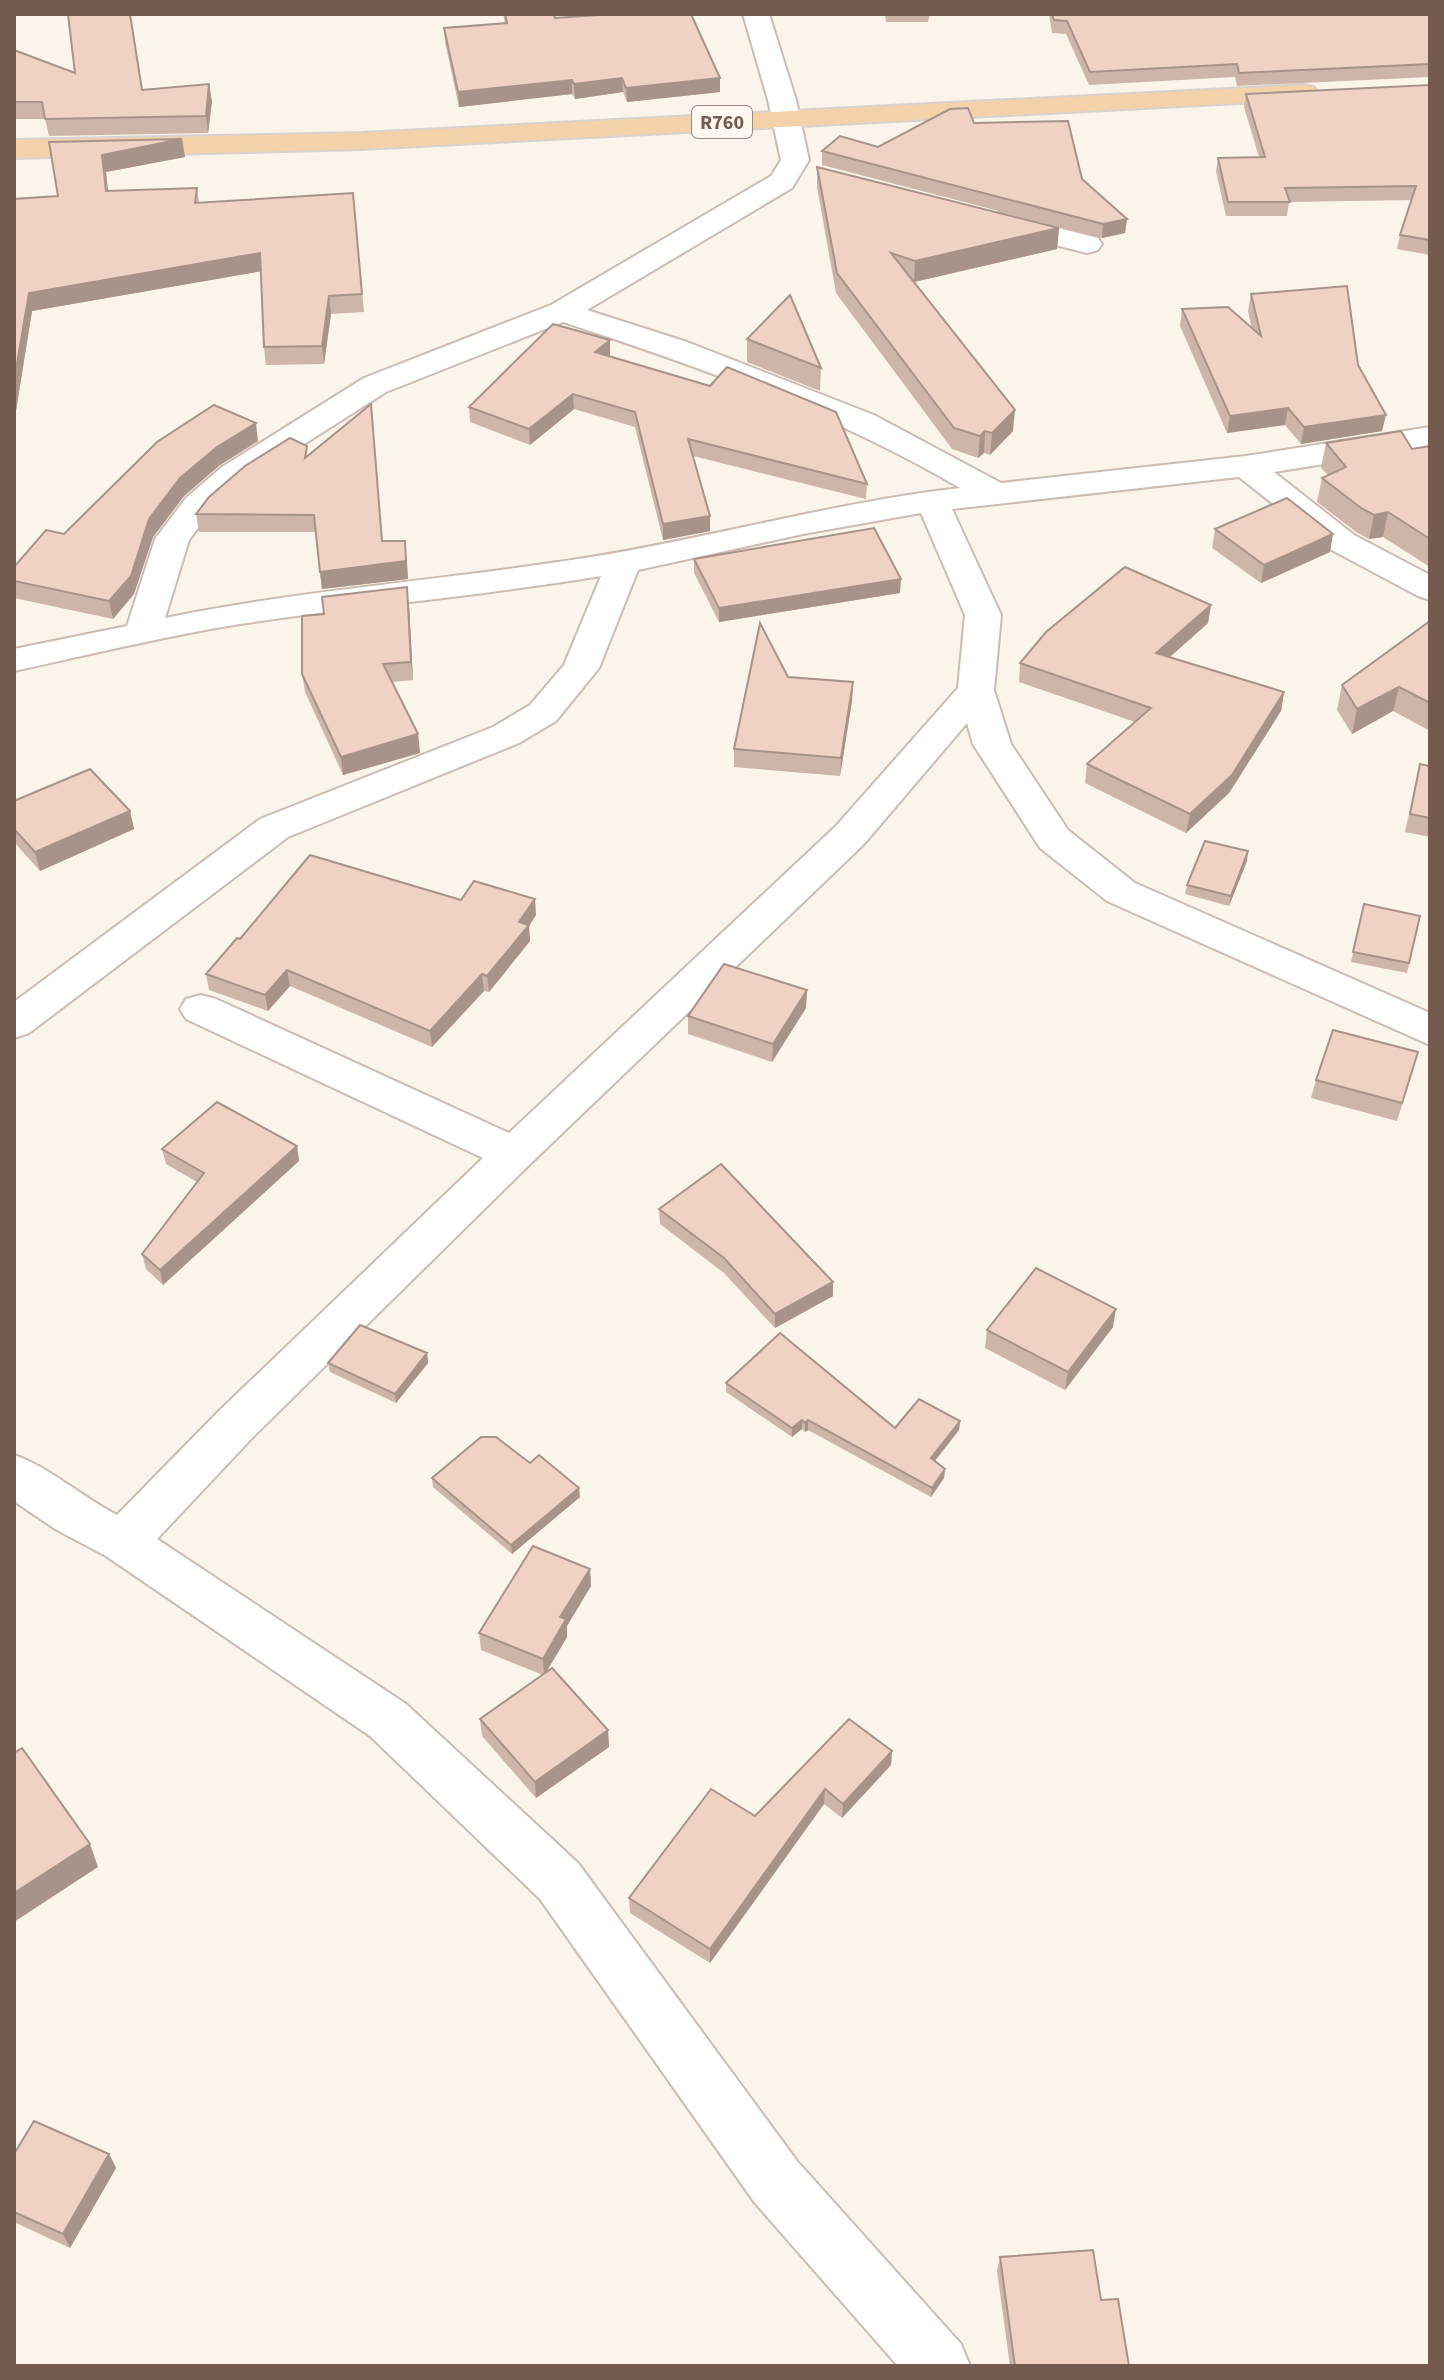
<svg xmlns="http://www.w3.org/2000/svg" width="1444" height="2380" font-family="'Source Sans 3',sans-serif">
<rect width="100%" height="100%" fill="#fbf4eb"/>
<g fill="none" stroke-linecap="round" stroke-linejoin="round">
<!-- street casing -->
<g stroke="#cdbbb1" stroke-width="4">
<g id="street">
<path d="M743,14H769L796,100L809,160L792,188L587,310L687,342L874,415L1001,483L1246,456L1430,427V447L1274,472L1354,535L1430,575V600L1418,596L1330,549L1239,477L952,509L1001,615L994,690L1011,744L1068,830L1135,883L1430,1013V1045L1107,901L1040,848L973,744L967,723L864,844L529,1165L252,1438L157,1539L406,1704L578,1863L797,2161L961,2344L970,2366H898L755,2203L540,1899L370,1736L106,1556L55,1529L14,1501V1455C51,1468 82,1497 117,1515L218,1412L483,1158L186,1019L180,1009L186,999L201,995L216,999L509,1133L836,826L958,688L965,615L921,513L803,534L638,570L599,668L556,721L519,743L288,837L29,1033L14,1038V1002L260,819L493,727L530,705L564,665L601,576C481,596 360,606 240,624C164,636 89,655 14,671V649L127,626L155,539L186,498L222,467L364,378L551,305L771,176L781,160L768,100ZM563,322C700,367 836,415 960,488C836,502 715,537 591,557C449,580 306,589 165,618L189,540L210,512L246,481L386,392Z"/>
<path d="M999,213L1098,238L1102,244L1098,250L1087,253L989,228L984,222L989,216Z"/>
</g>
</g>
<!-- primary casing -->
<g stroke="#d8d1ce" stroke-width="4">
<path id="primary" d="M1304,85L1314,87L1318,93L1314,99L362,149L14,158V140L362,133Z"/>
</g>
<!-- street -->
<use href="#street" fill="#fff" fill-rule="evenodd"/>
<!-- primary -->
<use href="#primary" fill="#f4d2a9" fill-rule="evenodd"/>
</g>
<!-- wall -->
<g fill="#ceb5a9">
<path d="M503,14H554L555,18L613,14H698L691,15L720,92L627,102L623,92L575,99L572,94L459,107L445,42L444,28L505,23Z"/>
<path d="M885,14H930L928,22H886Z"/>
<path d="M1049,14H1430V77L1237,86L1235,77L1089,85L1066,34L1052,33Z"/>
<path d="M14,50L75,73L142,90L212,101L208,133L49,136L45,119H14Z"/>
<path d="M1430,85V255L1397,249L1400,235L1412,200L1289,202L1287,216H1226L1216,171L1218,158L1259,157L1244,107L1246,94Z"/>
<path d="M974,123L1082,179L1127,219L1125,233L1102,238L822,165V151L878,147Z"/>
<path d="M182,139L185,157L106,172L108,191L197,188L199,203L353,193L364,312L331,314L324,364L266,365L264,347L261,271L32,311L14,423V199L58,196L49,142Z"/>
<path d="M817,167L1059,228L1057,249L914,282L1013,431L990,455L984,453L978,458L952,449L836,293L817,187Z"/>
<path d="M1251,294L1358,365L1382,431L1301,444L1285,425L1227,433L1180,326L1182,309L1252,329L1248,311Z"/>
<path d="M747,339L821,368L820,391L747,362Z"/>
<path d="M610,340L609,356L867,484L866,499L693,456L710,531L663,540L635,427L574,409L530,445L470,422L469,407Z"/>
<path d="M258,441L220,465L184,496L153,537L134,594L113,619L14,598V567L64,534Z"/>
<path d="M1326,443L1412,449L1430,446V567L1383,537L1369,539L1356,532L1317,502L1322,478L1328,475L1321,468Z"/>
<path d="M309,455L383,541L407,558L408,579L322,589L315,532H199L196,514Z"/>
<path d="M1215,529L1330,552L1261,583L1212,548Z"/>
<path d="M694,559L900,593L719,622L694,573Z"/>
<path d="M409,605L413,680L392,682L418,734L420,753L343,775L305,692L302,674L324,614Z"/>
<path d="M1211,605L1208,623L1170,657L1284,692L1281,711L1229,793L1186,833L1085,783L1087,764L1135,722L1019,682L1020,663Z"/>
<path d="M1430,621V731L1393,711L1352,734L1337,710L1342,685Z"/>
<path d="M788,677L853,682L852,701L840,776L734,767V749Z"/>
<path d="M1420,764L1430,766V837L1405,832Z"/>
<path d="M14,801L130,811L134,829L40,871L14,842Z"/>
<path d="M1247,861L1229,906L1185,894L1187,885Z"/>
<path d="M461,900L536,915L529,926L530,941L489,992L484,991L432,1047L290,986L268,1011L209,990L206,974L240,939Z"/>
<path d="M1364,904L1420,916L1407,973L1351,962Z"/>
<path d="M807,990L806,1008L772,1062L688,1034V1016Z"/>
<path d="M1413,1070L1397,1121L1311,1098L1316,1080Z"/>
<path d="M297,1146L299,1161L163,1285L146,1269L142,1254L197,1182L166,1164L162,1149Z"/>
<path d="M659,1209L833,1296L775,1328L724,1273L660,1224Z"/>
<path d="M1113,1327L1065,1390L985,1348L987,1330Z"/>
<path d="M427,1353L428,1363L396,1403L330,1372L328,1363Z"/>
<path d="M726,1383L895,1428L960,1421L959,1430L935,1461L945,1469L944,1478L931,1497L808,1430L805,1432L802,1429L792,1437L726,1392Z"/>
<path d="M530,1463L580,1497L512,1554L433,1487L432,1478Z"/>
<path d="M590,1569L591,1586L567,1626V1637L546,1672L608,1730L609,1747L536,1798L482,1736L480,1719L543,1675L481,1650L479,1633Z"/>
<path d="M892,1751L891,1765L842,1818L824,1804L710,1963L630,1913L629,1898Z"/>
<path d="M14,2154H109L116,2168L70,2248L14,2222Z"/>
<path d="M1000,2257L1101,2300L1129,2366H1010L997,2271Z"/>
</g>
<!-- shaded-wall -->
<g fill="#a79389">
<path d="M622,78L623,92L575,99L574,84Z"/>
<path d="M720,78V92L627,102L626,88Z"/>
<path d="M572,80V94L459,107L458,92Z"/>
<path d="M209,84L212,101L208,133L206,116Z"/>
<path d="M182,139L185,157L106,172L110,209L102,155Z"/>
<path d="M1127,219L1125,233L1102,238L1103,224Z"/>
<path d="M1059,228L1057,249L914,282L915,261Z"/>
<path d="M260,253L263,271L32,311L14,423V381L29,293Z"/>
<path d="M329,296L331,314L324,364L322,346Z"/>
<path d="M610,340V355L596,367L595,352Z"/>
<path d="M573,394L574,409L530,445L529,429Z"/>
<path d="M1288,408L1285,425L1227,433L1230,416Z"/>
<path d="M1015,410L1013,431L990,455L992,433Z"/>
<path d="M1386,415L1382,431L1301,444L1304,427Z"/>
<path d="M256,423L258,441L220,465L184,496L153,537L134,594L113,619L109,601L149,519L180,478L217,447Z"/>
<path d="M985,431L984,453L978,458L980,436Z"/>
<path d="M1388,512L1383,537L1369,539L1374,515Z"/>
<path d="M710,516V531L663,540V524Z"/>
<path d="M1333,534L1330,552L1261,583L1264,565Z"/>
<path d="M405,541L408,579L322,589L320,572Z"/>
<path d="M901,579L900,593L719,622V608Z"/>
<path d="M407,587L409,605L413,680L411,662Z"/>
<path d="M1211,605L1208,623L1154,671L1156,653Z"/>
<path d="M853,682L852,701L840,776L841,758Z"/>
<path d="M1399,687L1393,711L1352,734L1357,709Z"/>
<path d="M1284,692L1281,711L1229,793L1186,833L1190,814Z"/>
<path d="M418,734L420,753L343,775L341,757Z"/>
<path d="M130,811L134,829L40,871L35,852Z"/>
<path d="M1248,851L1247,861L1229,906L1231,896Z"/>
<path d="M535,899L536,915L529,926L530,941L489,992L487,976L519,922Z"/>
<path d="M287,970L290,986L268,1011L265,995Z"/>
<path d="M482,974L484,991L432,1047L430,1031Z"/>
<path d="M807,990L806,1008L772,1062L773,1044Z"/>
<path d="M297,1146L299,1161L163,1285L160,1270Z"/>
<path d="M833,1282V1296L775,1328V1314Z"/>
<path d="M1116,1309L1113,1327L1065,1390L1068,1372Z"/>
<path d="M427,1353L428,1363L396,1403L395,1394Z"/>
<path d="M802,1420V1429L792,1437V1428Z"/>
<path d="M808,1420V1430L805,1432V1423Z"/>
<path d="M960,1421L959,1430L930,1467L931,1458Z"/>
<path d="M945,1469L944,1478L931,1497L932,1488Z"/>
<path d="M579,1488L580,1497L512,1554L511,1545Z"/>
<path d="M590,1569L591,1586L567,1626V1637L544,1676L543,1659L560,1617Z"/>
<path d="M608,1730L609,1747L536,1798L535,1782Z"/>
<path d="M892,1751L891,1765L842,1818L843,1804Z"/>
<path d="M825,1789L824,1804L710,1963V1949Z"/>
<path d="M90,1844L98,1867L14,1922V1893Z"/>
<path d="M109,2154L116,2168L70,2248L63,2234Z"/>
</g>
<!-- building -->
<g fill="#efd2c4" stroke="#a79389" stroke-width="2">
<path d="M68,14H130L142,90L209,84L206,116L45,119L42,102H14V50L75,73Z"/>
<path d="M505,14H554L555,18L613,14H691L720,78L626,88L622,78L574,84L572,80L458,92L444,28L507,23Z"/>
<path d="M1052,14H1430V64L1239,73L1237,64L1090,72L1067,21L1054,20Z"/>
<path d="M1430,85V240L1400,235L1416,186L1285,188L1290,202H1228L1218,158L1265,157L1246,94Z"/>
<path d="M968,108L974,123L1068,121L1082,179L1127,219L1103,224L822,151L840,136L878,147L950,109Z"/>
<path d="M182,139L102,155L106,191L197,188L195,203L353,193L362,294L329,296L322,346L264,347L260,253L29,293L14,381V199L58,196L49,142Z"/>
<path d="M817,167L1059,228L915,261L891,253L1015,410L992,433L985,431L980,436L954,428L837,273Z"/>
<path d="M1347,286L1358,365L1386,415L1304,427L1288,408L1230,416L1182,309L1228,307L1261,336L1251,294Z"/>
<path d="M790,295L821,368L747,339Z"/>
<path d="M553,324L610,340L595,352L710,386L727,367L836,412L867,484L688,439L710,516L663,524L635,412L573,394L529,429L469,407Z"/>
<path d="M371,404L382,541H405L406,561L320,572L314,515L196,514L209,497L245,466L290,438L307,446L305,458Z"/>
<path d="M214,405L256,423L217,447L180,478L149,519L131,576L109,601L14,581V567L46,530L64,534L157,442Z"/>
<path d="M1401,431L1412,449L1430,446V539L1388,512L1374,515L1361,508L1322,478L1346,467L1326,443Z"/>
<path d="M1287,498L1333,534L1264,565L1215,529Z"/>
<path d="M874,528L901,579L719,608L694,559Z"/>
<path d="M1125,567L1211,605L1156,653L1284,692L1232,775L1190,814L1087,764L1151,708L1020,663L1046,632Z"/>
<path d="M407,587L411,662L383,664L418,734L341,757L302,674V616L324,614L322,597Z"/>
<path d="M1430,621V703L1399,687L1357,709L1342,685Z"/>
<path d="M760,623L788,677L853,682L841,758L734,749Z"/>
<path d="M1420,764L1430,766V818L1410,814Z"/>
<path d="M90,769L130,811L35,852L14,829V801Z"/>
<path d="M1205,841L1248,851L1231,896L1187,885Z"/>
<path d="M310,855L461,900L474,881L535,899L519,922L529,925L487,976L482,974L430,1031L287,970L265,995L206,974L237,938L240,939Z"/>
<path d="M1364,904L1420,916L1409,963L1353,952Z"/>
<path d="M724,964L807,990L773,1044L688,1016Z"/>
<path d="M1333,1030L1418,1052L1402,1103L1316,1080Z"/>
<path d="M217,1102L297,1146L160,1270L142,1254L204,1173L162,1149Z"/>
<path d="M721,1164L833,1282L775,1314L724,1258L659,1209Z"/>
<path d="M1036,1268L1116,1309L1068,1372L987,1330Z"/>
<path d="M360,1325L427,1353L395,1394L328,1363Z"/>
<path d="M780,1333L895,1428L919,1399L960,1421L931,1458L945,1469L932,1488L808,1420L805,1423L802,1420L792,1428L726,1383Z"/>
<path d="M481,1437H496L530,1463L539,1455L579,1488L511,1545L432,1478Z"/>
<path d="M533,1546L590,1569L560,1617L566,1619L543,1659L479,1633Z"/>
<path d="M552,1668L608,1730L535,1782L480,1719Z"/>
<path d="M849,1719L892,1751L843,1804L825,1789L710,1949L629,1898L711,1789L755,1816Z"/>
<path d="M22,1748L90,1844L14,1893V1753Z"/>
<path d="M34,2121L109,2154L63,2234L14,2212V2154Z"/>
<path d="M1093,2250L1101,2300L1118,2299L1129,2366H1015L1000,2257Z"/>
</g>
<g text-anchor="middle" stroke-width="6" stroke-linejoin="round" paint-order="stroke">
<!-- shield labels -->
<rect fill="#fef8f1" stroke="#9e8980" stroke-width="2" x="692" y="106" width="60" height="32" rx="6"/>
<g font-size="20" font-weight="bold" fill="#755a4f">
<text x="722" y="129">R760</text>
</g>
</g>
<!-- border -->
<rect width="1444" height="2380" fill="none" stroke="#755a4f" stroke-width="32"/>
</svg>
